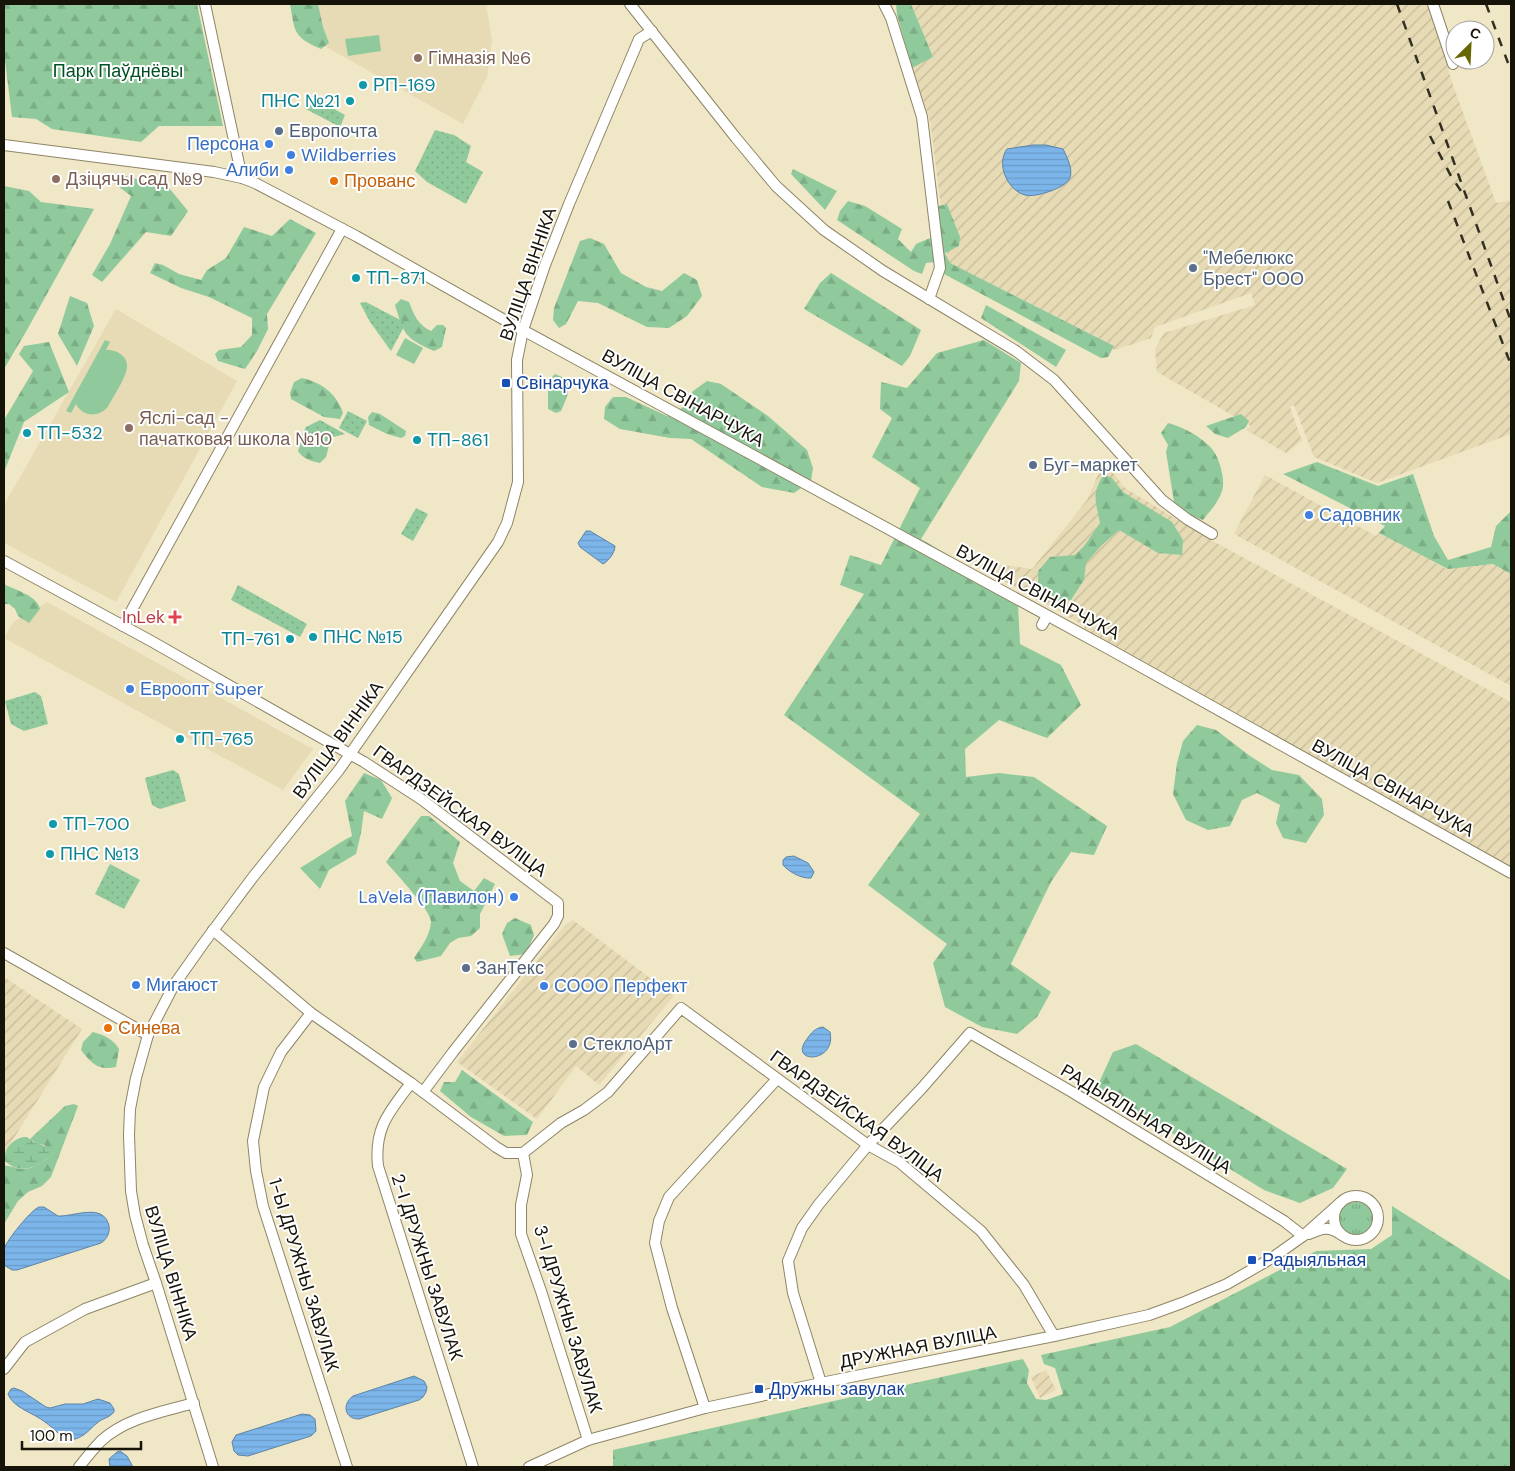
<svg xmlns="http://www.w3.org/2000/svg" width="1515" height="1471" font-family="'DM Sans',sans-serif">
<defs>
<pattern id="industrial-furrows" width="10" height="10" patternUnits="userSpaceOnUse" patternTransform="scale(1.25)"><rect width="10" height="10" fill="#e6dbb4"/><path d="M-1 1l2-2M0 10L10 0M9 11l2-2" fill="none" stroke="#c5bb99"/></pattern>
<pattern id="grass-tufts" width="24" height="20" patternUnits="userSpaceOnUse" patternTransform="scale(1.25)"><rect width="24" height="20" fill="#90ca9c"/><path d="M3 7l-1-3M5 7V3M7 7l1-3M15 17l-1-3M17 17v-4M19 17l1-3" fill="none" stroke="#7bad85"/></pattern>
<pattern id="forest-firs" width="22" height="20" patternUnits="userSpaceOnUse" patternTransform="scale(1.25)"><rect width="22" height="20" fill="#90ca9c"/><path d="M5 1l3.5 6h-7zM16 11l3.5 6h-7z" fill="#7bad85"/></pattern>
<pattern id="wetland-marsh" width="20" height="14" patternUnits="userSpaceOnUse" patternTransform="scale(1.25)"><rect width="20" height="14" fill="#90ca9c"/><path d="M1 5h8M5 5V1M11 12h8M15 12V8" fill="none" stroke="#7bad85"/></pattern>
<pattern id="park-dots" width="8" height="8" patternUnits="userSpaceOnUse" patternTransform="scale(1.25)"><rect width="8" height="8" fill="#90ca9c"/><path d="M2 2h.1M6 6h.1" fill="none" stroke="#7bad85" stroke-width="1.8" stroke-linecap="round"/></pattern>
<pattern id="water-rules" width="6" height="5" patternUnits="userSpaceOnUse" patternTransform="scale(1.25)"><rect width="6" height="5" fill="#7cb5ea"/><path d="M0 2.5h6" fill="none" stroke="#6a9bc7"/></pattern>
</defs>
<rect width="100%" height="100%" fill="#f0e7c6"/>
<!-- built -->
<g fill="#e6dbb4">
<path d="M305,4H486L492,40L487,77L463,124L312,39Z"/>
<path d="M116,309L237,381L116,602L4,543V505Z"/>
<path d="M47,602L313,749L283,790L4,638L13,622Z"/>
</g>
<!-- industrial -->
<g fill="url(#industrial-furrows)">
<path d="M911,4H1428L1453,85L1496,203L1511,200V434L1377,483L1314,457L1294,405L1290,407L1302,441L1286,453L1246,430L1251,426L1157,372L1155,349L1164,333L1255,305L1251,293L1155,327L1151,338L1115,350L948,263L930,120L912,68L933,57Z"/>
<path d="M1104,461L1125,488L1209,539L1511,702V873L1082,634L1085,626L966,560L1032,569L1087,500Z"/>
<path d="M1265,475L1376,536L1379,533L1447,569L1493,564L1511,574V686L1234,534Z"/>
<path d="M573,920L674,996L599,1085L576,1066L537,1119L457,1062L564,926Z"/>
<path d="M4,977L82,1029L4,1154Z"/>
<path d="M1046,1370L1056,1390L1040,1398L1031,1377Z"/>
</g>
<!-- grass -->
<circle fill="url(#grass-tufts)" cx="1356" cy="1219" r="17"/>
<!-- forest -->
<g fill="url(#forest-firs)">
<path d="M4,4H197L223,126H159L141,142L52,129L36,119L12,117L4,53Z"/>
<path d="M290,4H318L323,27L329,43L321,49C293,37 295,32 290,4Z"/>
<path d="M896,4H911L933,57L912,68L897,15Z"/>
<path d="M793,169L837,191L825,210L791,174Z"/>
<path d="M115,173L169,188L188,211L171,236L146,232L102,282L92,275L110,244L131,196L114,183Z"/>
<path d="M4,186L29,191L41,202L94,209L27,330L4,369Z"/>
<path d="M848,201L865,206L902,229L898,239L911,252L916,244L930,238L939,230L935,207L947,204L960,237L959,246L945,253L950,263L1114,346L1108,357L1101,358L944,274L935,262L926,263L922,274L914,271L837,220L840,211Z"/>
<path d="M290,219L316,233L267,314L268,329L257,351L245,369L218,361L215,354L219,350L241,347L252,335V318L209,297L181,288L150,273L155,263L163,265L179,274L201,280L207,270L226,258L244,227L272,236Z"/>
<path d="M590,238L604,244L621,273L646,287L662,291L684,273L697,280L702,296L687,316L669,328L647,327L598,303L578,301L566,324L559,328L553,320L554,308L580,241Z"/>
<path d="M831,273L921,330L910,356L902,366L804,309L820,283Z"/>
<path d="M70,296L87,303L94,326L77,366L58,334Z"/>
<path d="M401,299L409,302C414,315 418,325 431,331L437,325H443L446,328L442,347L434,351C405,338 404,335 395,305Z"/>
<path d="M986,305L1066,350L1056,367L981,318Z"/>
<path d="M984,340L1021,363L1019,381L921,539L979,573L1018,604L1020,644L1061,665L1081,705L1047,738L999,720L965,749L966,777L999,773L1034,777L1107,826L1094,855L1071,852L1051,882L1011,964L1051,992L1037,1017L1017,1034L982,1027L945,1007L933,963L947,944L868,885L920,814L784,715L864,594L840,585L850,555L881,565L920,488L872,457L892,418L880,409L881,382L907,388L937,353Z"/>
<path d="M49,342L69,392L24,422L4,472V420L33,371L19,354L24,346Z"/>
<path d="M555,374L562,377L569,384L567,397L561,411L556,413L548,409V381Z"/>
<path d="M302,378C322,383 336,393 343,413L340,419L324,417L291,399L290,393L294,382Z"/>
<path d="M707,381L721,384L768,416L807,450L813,468L811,481L794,493L762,487L691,439L670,438L620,429L604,419L605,407L613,397H626L667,416L682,408L693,391Z"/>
<path d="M372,412L380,414L406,431L405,436L401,438L387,434L369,425L368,417Z"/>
<path d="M1241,414L1249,421L1246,427L1228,438L1215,434L1206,426Z"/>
<path d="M1168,423C1183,427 1202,437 1212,449C1219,457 1224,476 1223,486C1222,498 1210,511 1203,520L1189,515L1174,502L1166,452L1168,445L1161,433Z"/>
<path d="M333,431L326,457L320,463C311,461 303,459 298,451L301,442Z"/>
<path d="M1317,462L1378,486L1413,474L1434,536L1448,560L1491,547L1496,526L1511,511V574L1493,564L1448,569L1379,533L1385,526L1283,474Z"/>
<path d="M1104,474L1112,478L1123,492L1172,522L1183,540L1182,555L1158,553L1119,530L1102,545L1086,563L1084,580L1071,600L1053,602L1038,593V571L1050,557L1075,555L1085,545L1100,523C1096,502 1091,494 1104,474Z"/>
<path d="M4,584C15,590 38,596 40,609L29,623L18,616L15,609L9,604H4Z"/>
<path d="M1197,725L1216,730L1250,756L1272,770L1299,775L1322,799L1324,815L1306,843L1283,838L1276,823L1280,805L1257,793L1242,800L1230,826L1208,830L1186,820L1173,794L1177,763L1183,741Z"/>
<path d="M364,773L381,780L392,798L382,819L364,811L361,833L356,854L329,870L320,889L300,868C318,858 334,845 352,836L345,801Z"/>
<path d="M421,816H429L460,842L453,863L460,881L474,891L484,878L495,884L480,914V928L471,936L458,938L450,943L441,956L417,962L414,958C421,947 430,936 431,922C431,910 395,873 386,862Z"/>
<path d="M515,918L531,925L534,935L526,954L510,956L502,934L507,923Z"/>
<path d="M93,1032C104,1035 113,1039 119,1049L116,1067C98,1071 91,1063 81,1050L83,1042Z"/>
<path d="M1136,1044L1347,1169L1333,1188L1300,1203L1264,1190L1097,1087L1113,1052Z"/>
<path d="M462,1070L533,1122L527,1135L504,1136L471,1117L440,1091L444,1082H455Z"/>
<path d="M74,1104L78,1106L51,1177L42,1186L28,1192L18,1201L4,1224V1166C10,1165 14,1168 20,1169C31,1170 38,1164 47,1159L45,1145L38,1144L30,1139L65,1106Z"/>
<path d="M1392,1206L1511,1281V1467H613V1450L1023,1359L1029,1370L1027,1383L1036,1399L1046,1400L1063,1394L1055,1368L1044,1364L1041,1355L1170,1327L1316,1251L1371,1249L1392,1235Z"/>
</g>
<!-- wetland -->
<path fill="url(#wetland-marsh)" d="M23,1137H27L34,1142L50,1148L52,1152L50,1156C36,1168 20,1175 5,1161C3,1149 12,1140 23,1137Z"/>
<!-- park -->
<g fill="url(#park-dots)">
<path d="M311,96L345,115L340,127L304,108Z"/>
<path d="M435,130L454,135L471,146L466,162L483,172L466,204L427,182L415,171Z"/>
<path d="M366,302L406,323L391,351L370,322L360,303Z"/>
<path d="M348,411L367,421L358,438L339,428Z"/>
<path d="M320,420L345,434L295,447L306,427Z"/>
<path d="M416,508L428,514L413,541L401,534Z"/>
<path d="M238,585L307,624L300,637L231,600Z"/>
<path d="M35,692L41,696L48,724L24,731L11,724L5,701Z"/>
<path d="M173,770L179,774L186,801L160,809L152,805L145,778Z"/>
<path d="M110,864L140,880L124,909L95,894Z"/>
</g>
<!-- garden -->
<g fill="#90ca9c">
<path d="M379,35L381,51L348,56L345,39Z"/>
<path d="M405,338L423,348L414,364L396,355Z"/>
<path d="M105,340L110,342L106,350C118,349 131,358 126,372C122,384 113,397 107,408C97,418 82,416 76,404L71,413L66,411Z"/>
</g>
<!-- water -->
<g fill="url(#water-rules)" stroke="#5d84a6">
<path d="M1033,145H1046L1063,149C1067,157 1073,169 1070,178C1066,188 1035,198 1025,195C1007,190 996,164 1007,149Z"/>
<path d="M586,531H590L615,546C615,552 609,561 603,564L580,547L578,543Z"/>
<path d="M794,856L808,863L814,872L811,878C802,879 789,872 783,865V860L786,857Z"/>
<path d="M823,1027L830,1032C837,1064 787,1064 807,1039C811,1033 815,1028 823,1027Z"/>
<path d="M39,1207H44L58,1216C73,1217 104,1202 109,1226C110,1233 107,1239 101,1243L17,1270H12L4,1265C4,1260 3,1254 4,1249C6,1241 31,1210 39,1207Z"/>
<path d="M414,1376L424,1381L427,1387L426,1392L423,1397L419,1400L359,1419C344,1419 342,1404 353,1396Z"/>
<path d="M14,1388L22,1391L46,1407L50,1408L65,1404H83L98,1399L110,1403L114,1409V1412C109,1418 103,1418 97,1423C91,1428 84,1437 75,1439C63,1441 54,1428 45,1422C34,1413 13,1408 8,1394L11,1389Z"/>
<path d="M302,1414L310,1415L315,1419L316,1431L311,1436L248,1456L238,1455L234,1451L232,1442L236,1435Z"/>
<path d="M120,1451L127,1456L133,1467H110L109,1459L117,1452Z"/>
</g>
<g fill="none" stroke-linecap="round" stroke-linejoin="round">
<!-- minor casing -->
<g stroke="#8d8567" stroke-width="12">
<g id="minor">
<path d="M205,4L242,178"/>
<path d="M630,4L736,138L776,186L824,230L883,271L1016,351L1054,380L1162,500L1187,519L1212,534"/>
<path d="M884,4L891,18L922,117L940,268L929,299"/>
<path d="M1433,4L1453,64"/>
<path d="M4,145L214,172L242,178L255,183L356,236L508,322L1109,649L1511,873"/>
<path d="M4,561L151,641L364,762L421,799L558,903V916L554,924L453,1052L423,1092"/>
<path d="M1042,625L1047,616"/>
<path d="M123,626L342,229"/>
<path d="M213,930L311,1013L411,1083L496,1147L506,1153H523"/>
<path d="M4,953L148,1035"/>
<path d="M311,1013L281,1052L264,1087L253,1141L256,1171L263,1206L347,1467"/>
<path d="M411,1083C389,1112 374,1128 378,1166L473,1467"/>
<circle cx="1356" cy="1218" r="22"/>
<path d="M1309,1234C1323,1228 1328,1226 1342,1235"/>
<path d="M4,1369L25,1342L85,1309L156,1283"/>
<path d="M821,1383L793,1293L788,1261L802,1228L819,1204L868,1145L922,1088L970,1033L1072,1092L1284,1221L1303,1236"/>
<path d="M705,1408L672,1308L655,1243L659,1221L669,1197L777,1079"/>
<path d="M588,1440L541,1291L521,1234V1205L527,1175L523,1153L561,1123L584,1110L608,1092L681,1008L868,1145L899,1162L981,1231L1024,1285L1054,1336"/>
<path d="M79,1467C86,1458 93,1449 101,1441C126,1418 162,1412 194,1403"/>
<path d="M213,1467L156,1283L143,1245L135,1215L131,1191L129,1135L130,1109L136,1078L148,1035L174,985L203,944L253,877L339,770L498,542L507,523L518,482L517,360L523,330L545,265L569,204L634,51L639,39L652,31"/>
<path d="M529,1467L588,1440L705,1408L821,1383L1054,1336L1149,1315L1182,1303L1227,1284L1272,1258L1303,1236L1340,1203"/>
</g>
</g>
<!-- minor -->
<use href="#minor" stroke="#fff" stroke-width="10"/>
<!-- rail -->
<g stroke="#322e21" stroke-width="2.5" stroke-dasharray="9 9" stroke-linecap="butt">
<path d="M1397,4L1511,321"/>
<path d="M1486,4L1511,71"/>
<path d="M1430,136L1451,176L1461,191"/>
<path d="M1448,201L1511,365"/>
</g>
</g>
<!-- markers -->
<g fill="#8d6e63" stroke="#fff" stroke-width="2">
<circle cx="418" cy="58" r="5"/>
<circle cx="56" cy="179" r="5"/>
<circle cx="129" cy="428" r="5"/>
</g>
<g fill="#0f9aa8" stroke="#fff" stroke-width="2">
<circle cx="363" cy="85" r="5"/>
<circle cx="350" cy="101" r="5"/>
<circle cx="356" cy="278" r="5"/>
<circle cx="27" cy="433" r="5"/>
<circle cx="417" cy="440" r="5"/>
<circle cx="313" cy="637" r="5"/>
<circle cx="290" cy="639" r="5"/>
<circle cx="180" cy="739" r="5"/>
<circle cx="53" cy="824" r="5"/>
<circle cx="50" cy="854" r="5"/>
</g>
<g fill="#5c6f8a" stroke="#fff" stroke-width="2">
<circle cx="279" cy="131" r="5"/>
<circle cx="1193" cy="268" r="5"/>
<circle cx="1033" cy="465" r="5"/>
<circle cx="466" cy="968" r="5"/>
<circle cx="573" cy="1044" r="5"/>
</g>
<g fill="#3f7fe0" stroke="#fff" stroke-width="2">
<circle cx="269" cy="144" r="5"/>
<circle cx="291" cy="155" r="5"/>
<circle cx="289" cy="170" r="5"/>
<circle cx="1309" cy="515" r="5"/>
<circle cx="130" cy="689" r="5"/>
<circle cx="514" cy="897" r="5"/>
<circle cx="136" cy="985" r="5"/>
<circle cx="544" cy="986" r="5"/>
</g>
<g fill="#e8710a" stroke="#fff" stroke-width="2">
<circle cx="334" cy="181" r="5"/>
<circle cx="108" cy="1028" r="5"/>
</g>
<g fill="#1a4fb4" stroke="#fff" stroke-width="2">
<rect x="501" y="378" width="10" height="10" rx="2.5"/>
<rect x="1247" y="1255" width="10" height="10" rx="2.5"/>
<rect x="754" y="1384" width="10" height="10" rx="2.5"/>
</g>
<path fill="#e0444e" stroke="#fff" stroke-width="2" d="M172.5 609.5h5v5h5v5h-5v5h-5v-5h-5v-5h5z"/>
<g text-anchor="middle" stroke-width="4" stroke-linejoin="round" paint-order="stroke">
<!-- education labels -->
<g font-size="18" fill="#785e54" stroke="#fff" text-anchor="start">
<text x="428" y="64">Гімназія №6</text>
<text x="66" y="185">Дзіцячы сад №9</text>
<text x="139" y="424">Яслі-сад -<tspan x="139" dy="21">пачатковая школа №10</tspan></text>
</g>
<!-- park labels -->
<g font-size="18" fill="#004f22" stroke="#fff">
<text x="118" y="77">Парк Паўднёвы</text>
</g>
<!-- culture labels -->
<g font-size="18" fill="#0d838f" stroke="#fff" text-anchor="start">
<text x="373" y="91">РП-169</text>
<text x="340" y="107" text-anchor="end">ПНС №21</text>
<text x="366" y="284">ТП-871</text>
<text x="37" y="439">ТП-532</text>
<text x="427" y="446">ТП-861</text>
<text x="323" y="643">ПНС №15</text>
<text x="280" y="645" text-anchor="end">ТП-761</text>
<text x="190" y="745">ТП-765</text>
<text x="63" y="830">ТП-700</text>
<text x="60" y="860">ПНС №13</text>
</g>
<!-- service labels -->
<g font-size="18" fill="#4e5e75" stroke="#fff" text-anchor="start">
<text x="289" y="137">Европочта</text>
<text x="1203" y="264">"Мебелюкс<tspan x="1203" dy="21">Брест" ООО</tspan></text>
<text x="1043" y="471">Буг-маркет</text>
<text x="476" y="974">ЗанТекс</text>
<text x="583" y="1050">СтеклоАрт</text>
</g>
<!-- shop labels -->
<g font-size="18" fill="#366cbe" stroke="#fff" text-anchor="start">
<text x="259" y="150" text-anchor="end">Персона</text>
<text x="301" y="161">Wildberries</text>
<text x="279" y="176" text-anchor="end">Алиби</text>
<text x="1319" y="521">Садовник</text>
<text x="140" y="695">Евроопт Super</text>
<text x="504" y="903" text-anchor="end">LaVela (Павилон)</text>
<text x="146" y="991">Мигаюст</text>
<text x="554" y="992">СООО Перфект</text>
</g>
<!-- food labels -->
<g font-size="18" fill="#c56008" stroke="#fff" text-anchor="start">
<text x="344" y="187">Прованс</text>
<text x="118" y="1034">Синева</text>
</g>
<!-- street labels -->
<g font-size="18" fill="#161308" stroke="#fff">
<text transform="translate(528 274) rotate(-71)" y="6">ВУЛІЦА ВІННІКА</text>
<text transform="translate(683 398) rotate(29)" y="6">ВУЛІЦА СВІНАРЧУКА</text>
<text transform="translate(1038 592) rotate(28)" y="6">ВУЛІЦА СВІНАРЧУКА</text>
<text transform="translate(338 740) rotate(-54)" y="6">ВУЛІЦА ВІННІКА</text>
<text transform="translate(1393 788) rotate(29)" y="6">ВУЛІЦА СВІНАРЧУКА</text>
<text transform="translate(460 811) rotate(36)" y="6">ГВАРДЗЕЙСКАЯ ВУЛІЦА</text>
<text transform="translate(857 1116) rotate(36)" y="6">ГВАРДЗЕЙСКАЯ ВУЛІЦА</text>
<text transform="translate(1146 1119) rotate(31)" y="6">РАДЫЯЛЬНАЯ ВУЛІЦА</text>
<text transform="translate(427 1267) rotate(72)" y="6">2-І ДРУЖНЫ ЗАВУЛАК</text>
<text transform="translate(171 1273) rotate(73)" y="6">ВУЛІЦА ВІННІКА</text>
<text transform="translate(304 1275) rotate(73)" y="6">1-Ы ДРУЖНЫ ЗАВУЛАК</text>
<text transform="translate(568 1319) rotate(73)" y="6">3-І ДРУЖНЫ ЗАВУЛАК</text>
<text transform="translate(918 1347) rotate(-11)" y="6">ДРУЖНАЯ ВУЛІЦА</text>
</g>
<!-- transit labels -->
<g font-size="18" fill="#164399" stroke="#fff" text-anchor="start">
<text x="516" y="389">Свінарчука</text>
<text x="1262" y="1266">Радыяльная</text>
<text x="769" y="1395">Дружны завулак</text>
</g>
<!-- health labels -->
<g font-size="18" fill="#be3a42" stroke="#fff" text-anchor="end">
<text x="165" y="623">InLek</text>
</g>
</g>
<!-- border -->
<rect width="1515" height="1471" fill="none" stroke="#161308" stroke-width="10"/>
<!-- north arrow -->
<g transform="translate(1470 45) rotate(24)"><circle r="24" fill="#ffffff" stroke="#a2a19c"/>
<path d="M0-4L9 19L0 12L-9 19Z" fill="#686803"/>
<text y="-8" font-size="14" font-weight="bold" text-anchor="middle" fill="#161308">С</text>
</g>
<!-- scale -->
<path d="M22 1441v8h119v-8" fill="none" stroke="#161308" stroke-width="2.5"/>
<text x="30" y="1441" font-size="15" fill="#161308" stroke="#ffffff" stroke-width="4" paint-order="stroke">100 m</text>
</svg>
